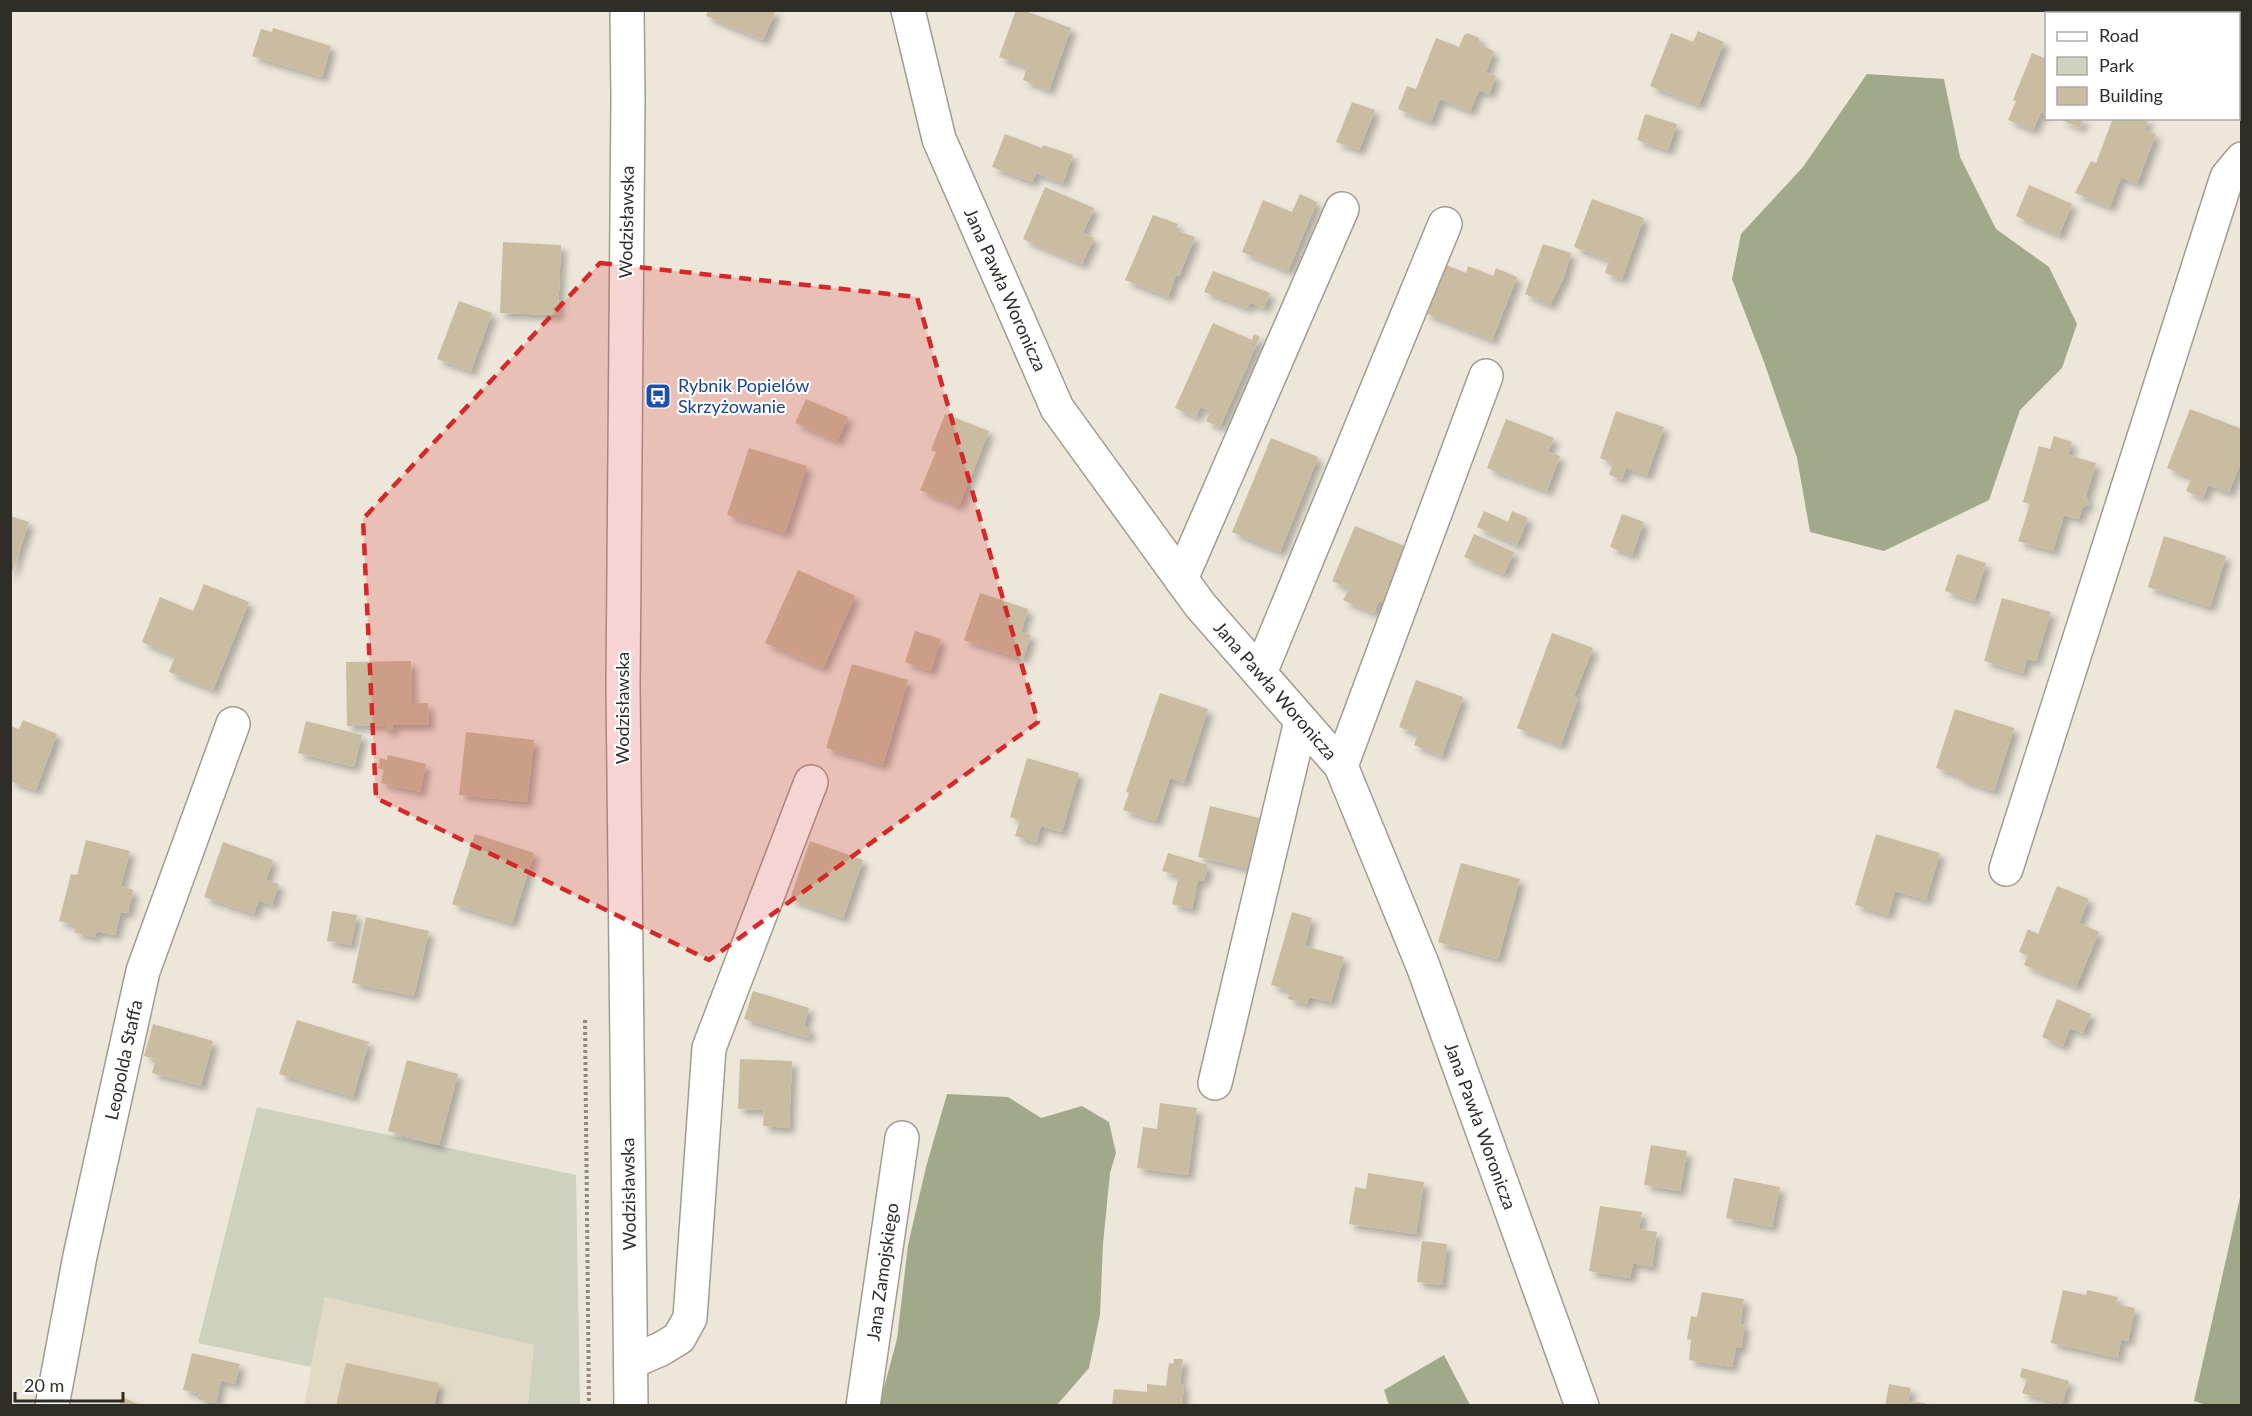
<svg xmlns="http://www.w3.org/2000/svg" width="2252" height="1416" font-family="Lato,sans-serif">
<defs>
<filter id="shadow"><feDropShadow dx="5.5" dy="5.5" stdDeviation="3" flood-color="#0004"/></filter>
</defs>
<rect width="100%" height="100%" fill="#ede7da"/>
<!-- built -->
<path fill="#e3dac6" d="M325,1297L534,1345L528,1405L304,1406Z"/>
<!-- green -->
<path fill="#cdd1be" d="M257,1107L576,1175L580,1405H528L534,1345L325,1297L311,1367L198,1343Z"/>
<!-- forest -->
<g fill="#a2a98b">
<path d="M1867,74L1944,79L1960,157L1996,229L2049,267L2077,324L2062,368L2020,410L1989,500L1884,551L1810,532L1797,458L1764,362L1732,279L1741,234L1803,167Z"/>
<path d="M947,1094L1008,1097L1041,1118L1082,1106L1109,1122L1116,1153L1110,1173L1103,1244L1100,1315L1089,1368L1057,1405L879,1406L897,1339L908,1245L926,1167Z"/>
<path d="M2241,1193V1405H2206L2194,1401Z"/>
<path d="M1444,1355L1470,1405H1389L1384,1390Z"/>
</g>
<!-- building -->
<g fill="#cabca0" filter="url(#shadow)">
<path d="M708,10H776L763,40L706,16Z"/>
<path d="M1016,10H1023L1071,28L1049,90L1023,80L1027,67L999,57Z"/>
<path d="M273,28L331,46L322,77L252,56L261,29L272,32Z"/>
<path d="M1698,31L1724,42L1699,105L1650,86L1671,33L1693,42Z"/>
<path d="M1468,33L1479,38L1480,45L1494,51L1486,72L1496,76L1489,94L1479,90L1470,111L1440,99L1431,122L1398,109L1407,86L1416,89L1436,38L1459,47L1464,35Z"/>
<path d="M2032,53L2046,59V114L2041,112L2033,130L2008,120L2016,101L2013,100Z"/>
<path d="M1352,102L1375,110L1359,150L1336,142Z"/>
<path d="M1645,114L1677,124L1668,150L1637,140Z"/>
<path d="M2057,118H2084L2080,128Z"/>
<path d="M2113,118H2149L2144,130L2156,134L2137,184L2121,177L2110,207L2075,193L2091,161L2096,163Z"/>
<path d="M1005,134L1042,148L1043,145L1073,155L1063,183L1036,173L1032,182L992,167Z"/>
<path d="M2029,185L2072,204L2059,235L2016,216Z"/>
<path d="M1045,187L1094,208L1083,233L1094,238L1082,264L1023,239Z"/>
<path d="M1300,194L1317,202L1288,271L1242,252L1263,200L1292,212Z"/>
<path d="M1592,199L1644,218L1622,279L1605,273L1609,260L1574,247Z"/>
<path d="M1153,215L1178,224L1175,230L1195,237L1179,276L1176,275L1168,297L1125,280Z"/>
<path d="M503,242L561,245L558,315L500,313Z"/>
<path d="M1543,244L1571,253L1564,277L1550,305L1525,294Z"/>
<path d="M1444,264L1466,273L1468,266L1493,276L1496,268L1517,277L1492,340L1425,313Z"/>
<path d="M1213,271L1270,293L1264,308L1250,302L1248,308L1204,292Z"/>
<path d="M459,301L492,313L471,371L437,359Z"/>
<path d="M1213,323L1252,340L1254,334L1260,337L1220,427L1206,421L1211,411L1200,407L1196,417L1175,408Z"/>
<path d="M806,399L848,417L837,441L795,423Z"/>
<path d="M2190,409L2242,429V460L2229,492L2208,485L2203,498L2186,491L2192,478L2167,468Z"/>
<path d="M1616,411L1664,427L1647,475L1626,468L1622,479L1609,475L1613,463L1600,458Z"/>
<path d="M945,414L989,431L959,506L920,490L936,452L931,450Z"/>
<path d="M1506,419L1554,438L1548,452L1560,456L1547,491L1487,468Z"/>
<path d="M2054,436L2072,442L2068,455L2096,463L2086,496L2089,504L2082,508L2079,519L2064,515L2053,551L2018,541L2030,504L2023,502L2039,446L2050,449Z"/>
<path d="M1271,438L1318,457L1280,552L1232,532Z"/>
<path d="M749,448L807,466L785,533L727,515Z"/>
<path d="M1484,511L1508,522L1512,511L1528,518L1517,545L1477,527Z"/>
<path d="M1622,514L1644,522L1632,555L1610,547Z"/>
<path d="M10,516L29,522L11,575H10Z"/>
<path d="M1355,526L1407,547L1384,603L1379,601L1374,613L1343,600L1349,589L1332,581Z"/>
<path d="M1474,534L1514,552L1504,574L1464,557Z"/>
<path d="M2164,536L2226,556L2210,607L2148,587Z"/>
<path d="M1957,554L1986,563L1974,601L1945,591Z"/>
<path d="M798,570L855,596L823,668L765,643Z"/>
<path d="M204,584L249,602L213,690L169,672L175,656L142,642L160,597L193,611Z"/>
<path d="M980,593L1028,609L1021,632L1031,635L1023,659L964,640Z"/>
<path d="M2002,598L2051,612L2036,661L2027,659L2023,673L1984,661Z"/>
<path d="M915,631L941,639L931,671L905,662Z"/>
<path d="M1552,633L1593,648L1574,696L1578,698L1561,745L1517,728Z"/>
<path d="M411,661L412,703H428L429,725H392L393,731H385V725L347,726L346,662Z"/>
<path d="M852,664L908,680L883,765L826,748Z"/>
<path d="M1416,680L1463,697L1442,756L1414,745L1418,734L1399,727Z"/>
<path d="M1160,693L1208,709L1184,783L1170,778L1156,821L1123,810L1129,793L1126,792Z"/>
<path d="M1955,709L2014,728L1994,791L1957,778L1958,775L1936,768Z"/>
<path d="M23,720L57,734L36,790L10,781V726L19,729Z"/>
<path d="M306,721L362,735L354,767L298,753Z"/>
<path d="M466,732L534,740L527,802L459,795Z"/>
<path d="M388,755L426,764L420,792L381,783L384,770L378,768L380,758L387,760Z"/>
<path d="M1027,758L1079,773L1062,832L1041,826L1036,842L1015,836L1020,820L1010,817Z"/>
<path d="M1210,806L1259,818L1254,840L1266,843L1259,871L1198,857Z"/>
<path d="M475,834L534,853L512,923L452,904Z"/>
<path d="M1876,834L1940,853L1926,900L1895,891L1888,915L1855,905Z"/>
<path d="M86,840L130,851L121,886L133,890L128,913L121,912L115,935L97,931L95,937L75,933L76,925L59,921L71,874L77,875Z"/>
<path d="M810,841L863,860L843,918L790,899Z"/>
<path d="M223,842L273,860L266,880L279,884L272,905L259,900L254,914L204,897Z"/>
<path d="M1168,853L1208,865L1204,881L1198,880L1192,909L1172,904L1179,876L1162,871Z"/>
<path d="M1461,863L1520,879L1498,959L1438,942Z"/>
<path d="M2057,886L2089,899L2079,923L2099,932L2076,987L2024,965L2028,956L2019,952L2028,929L2038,934Z"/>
<path d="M332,911L357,915L351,945L327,941Z"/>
<path d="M1292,912L1312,918L1305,946L1344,957L1331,1002L1309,997L1307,1004L1288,999L1290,991L1271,985Z"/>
<path d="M366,917L429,931L414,996L352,983Z"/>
<path d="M753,991L809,1008L804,1027L811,1029L808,1038L744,1019Z"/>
<path d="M2057,999L2091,1014L2083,1033L2070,1028L2063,1046L2042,1037Z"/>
<path d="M297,1020L369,1042L353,1097L279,1074Z"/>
<path d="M153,1024L213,1041L201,1086L152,1073L156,1059L144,1056Z"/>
<path d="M740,1059L792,1061L789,1128L763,1126L764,1110L738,1109Z"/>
<path d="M407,1060L458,1074L439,1145L388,1131Z"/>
<path d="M1160,1103L1197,1108L1188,1175L1137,1168L1143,1127L1157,1129Z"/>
<path d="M1651,1145L1687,1151L1680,1191L1644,1185Z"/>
<path d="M1368,1173L1424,1182L1416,1234L1349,1224L1355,1187L1366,1189Z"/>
<path d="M1734,1178L1780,1187L1772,1227L1726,1218Z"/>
<path d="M1600,1206L1642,1212L1639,1229L1657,1232L1652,1267L1633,1263L1630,1278L1589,1271Z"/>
<path d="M1422,1241L1447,1244L1442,1285L1417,1282Z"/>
<path d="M2063,1290L2086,1295L2087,1290L2118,1297L2116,1304L2135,1308L2128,1341L2121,1339L2118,1358L2051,1343Z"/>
<path d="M1702,1292L1744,1299L1740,1324L1745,1325L1741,1348H1736L1732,1367L1689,1360L1691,1340L1687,1339L1691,1316L1697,1317Z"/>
<path d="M192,1353L240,1364L235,1384L221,1380L216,1403L198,1399L199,1393L183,1390Z"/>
<path d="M1174,1359H1183L1180,1384H1184L1182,1406H1112L1114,1389L1147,1392V1384L1166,1386L1169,1363L1173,1364Z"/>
<path d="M346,1363L439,1383L434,1406H336Z"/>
<path d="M2022,1368L2069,1381L2062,1404L2022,1393L2027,1380L2020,1377Z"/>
<path d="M1889,1384L1911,1388L1908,1401L1925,1403V1406H1885Z"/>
<path d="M122,1397L143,1406H119Z"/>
</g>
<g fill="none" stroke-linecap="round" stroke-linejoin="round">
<!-- minor casing -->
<g stroke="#a19c90" stroke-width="36">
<g id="minor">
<path d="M908,10L939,139L1057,408L1200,605L1341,766L1423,966L1582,1406"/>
<path d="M1181,579L1342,209"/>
<path d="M1260,673L1445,224"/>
<path d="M1341,766L1486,376"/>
<path d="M2006,869L2227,177L2242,159"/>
<path d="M1215,1083L1301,721"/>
<path d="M631,1362L661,1349L679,1338L690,1318L709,1048L811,782"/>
<path d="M52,1406L80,1256L143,971L233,724"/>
<path d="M863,1406L902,1138"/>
</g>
</g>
<!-- major casing -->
<g stroke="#a19c90" stroke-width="36">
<path id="major" d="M627,10L628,98L623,686L631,1406"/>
</g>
<!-- path -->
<path stroke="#8e8a81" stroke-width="4" stroke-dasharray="3 3" stroke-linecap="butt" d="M585,1020L589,1406"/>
<!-- minor -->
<use href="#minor" stroke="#fff" stroke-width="33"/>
<!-- major -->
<use href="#major" stroke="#fff" stroke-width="33"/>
</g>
<!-- marked area -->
<path fill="#d62828" fill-opacity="0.2" stroke="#d62828" stroke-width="4.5" stroke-dasharray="12 8" stroke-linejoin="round" d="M600,263L917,297L1038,722L709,960L376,798L363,519Z"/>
<!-- icons -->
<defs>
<g id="bus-square" transform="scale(1.35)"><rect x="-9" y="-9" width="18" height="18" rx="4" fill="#1a4fb4" stroke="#fff"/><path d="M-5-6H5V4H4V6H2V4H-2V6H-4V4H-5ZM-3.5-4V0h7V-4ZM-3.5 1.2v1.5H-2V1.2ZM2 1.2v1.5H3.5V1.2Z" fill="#fff"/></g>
</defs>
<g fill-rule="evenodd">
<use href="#bus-square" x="658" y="396"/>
</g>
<g text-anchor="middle" stroke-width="4.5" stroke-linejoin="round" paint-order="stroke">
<!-- street labels -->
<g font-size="18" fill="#2f2d28" stroke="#fff">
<text transform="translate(627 222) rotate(-89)" y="6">Wodzisławska</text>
<text transform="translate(1005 290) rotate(66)" y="6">Jana Pawła Woronicza</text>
<text transform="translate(1275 691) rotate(49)" y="6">Jana Pawła Woronicza</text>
<text transform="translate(623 708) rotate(-90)" y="6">Wodzisławska</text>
<text transform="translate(124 1060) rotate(-78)" y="6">Leopolda Staffa</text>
<text transform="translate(1480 1126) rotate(70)" y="6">Jana Pawła Woronicza</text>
<text transform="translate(629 1194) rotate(-91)" y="6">Wodzisławska</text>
<text transform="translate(883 1272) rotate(-82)" y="6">Jana Zamojskiego</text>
</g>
<!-- transit labels -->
<g font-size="18" fill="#164399" stroke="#fff" text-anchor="start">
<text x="678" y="392">Rybnik Popielów<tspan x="678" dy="21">Skrzyżowanie</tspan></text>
</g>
</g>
<!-- border -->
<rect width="2252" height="1416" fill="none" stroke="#2f2d28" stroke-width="24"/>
<!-- legend -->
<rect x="2045" y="12" width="195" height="108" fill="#ffffff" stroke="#acaba9" stroke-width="1.5"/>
<rect x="2057" y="32" width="30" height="9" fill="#ffffff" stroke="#acaba9" stroke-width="1.5"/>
<text x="2099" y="42" font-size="18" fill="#2f2d28">Road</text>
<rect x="2057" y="57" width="30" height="18" fill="#cdd1be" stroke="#acaba9" stroke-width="1.5"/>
<text x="2099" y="72" font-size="18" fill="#2f2d28">Park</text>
<rect x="2057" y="87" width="30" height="18" fill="#cabca0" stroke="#acaba9" stroke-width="1.5"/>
<text x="2099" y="102" font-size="18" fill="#2f2d28">Building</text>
<!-- scale -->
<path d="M15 1392v9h108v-9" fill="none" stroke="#2f2d28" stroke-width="3"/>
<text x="24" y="1392" font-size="18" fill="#2f2d28" stroke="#ffffff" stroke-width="4.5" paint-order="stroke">20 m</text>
</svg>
